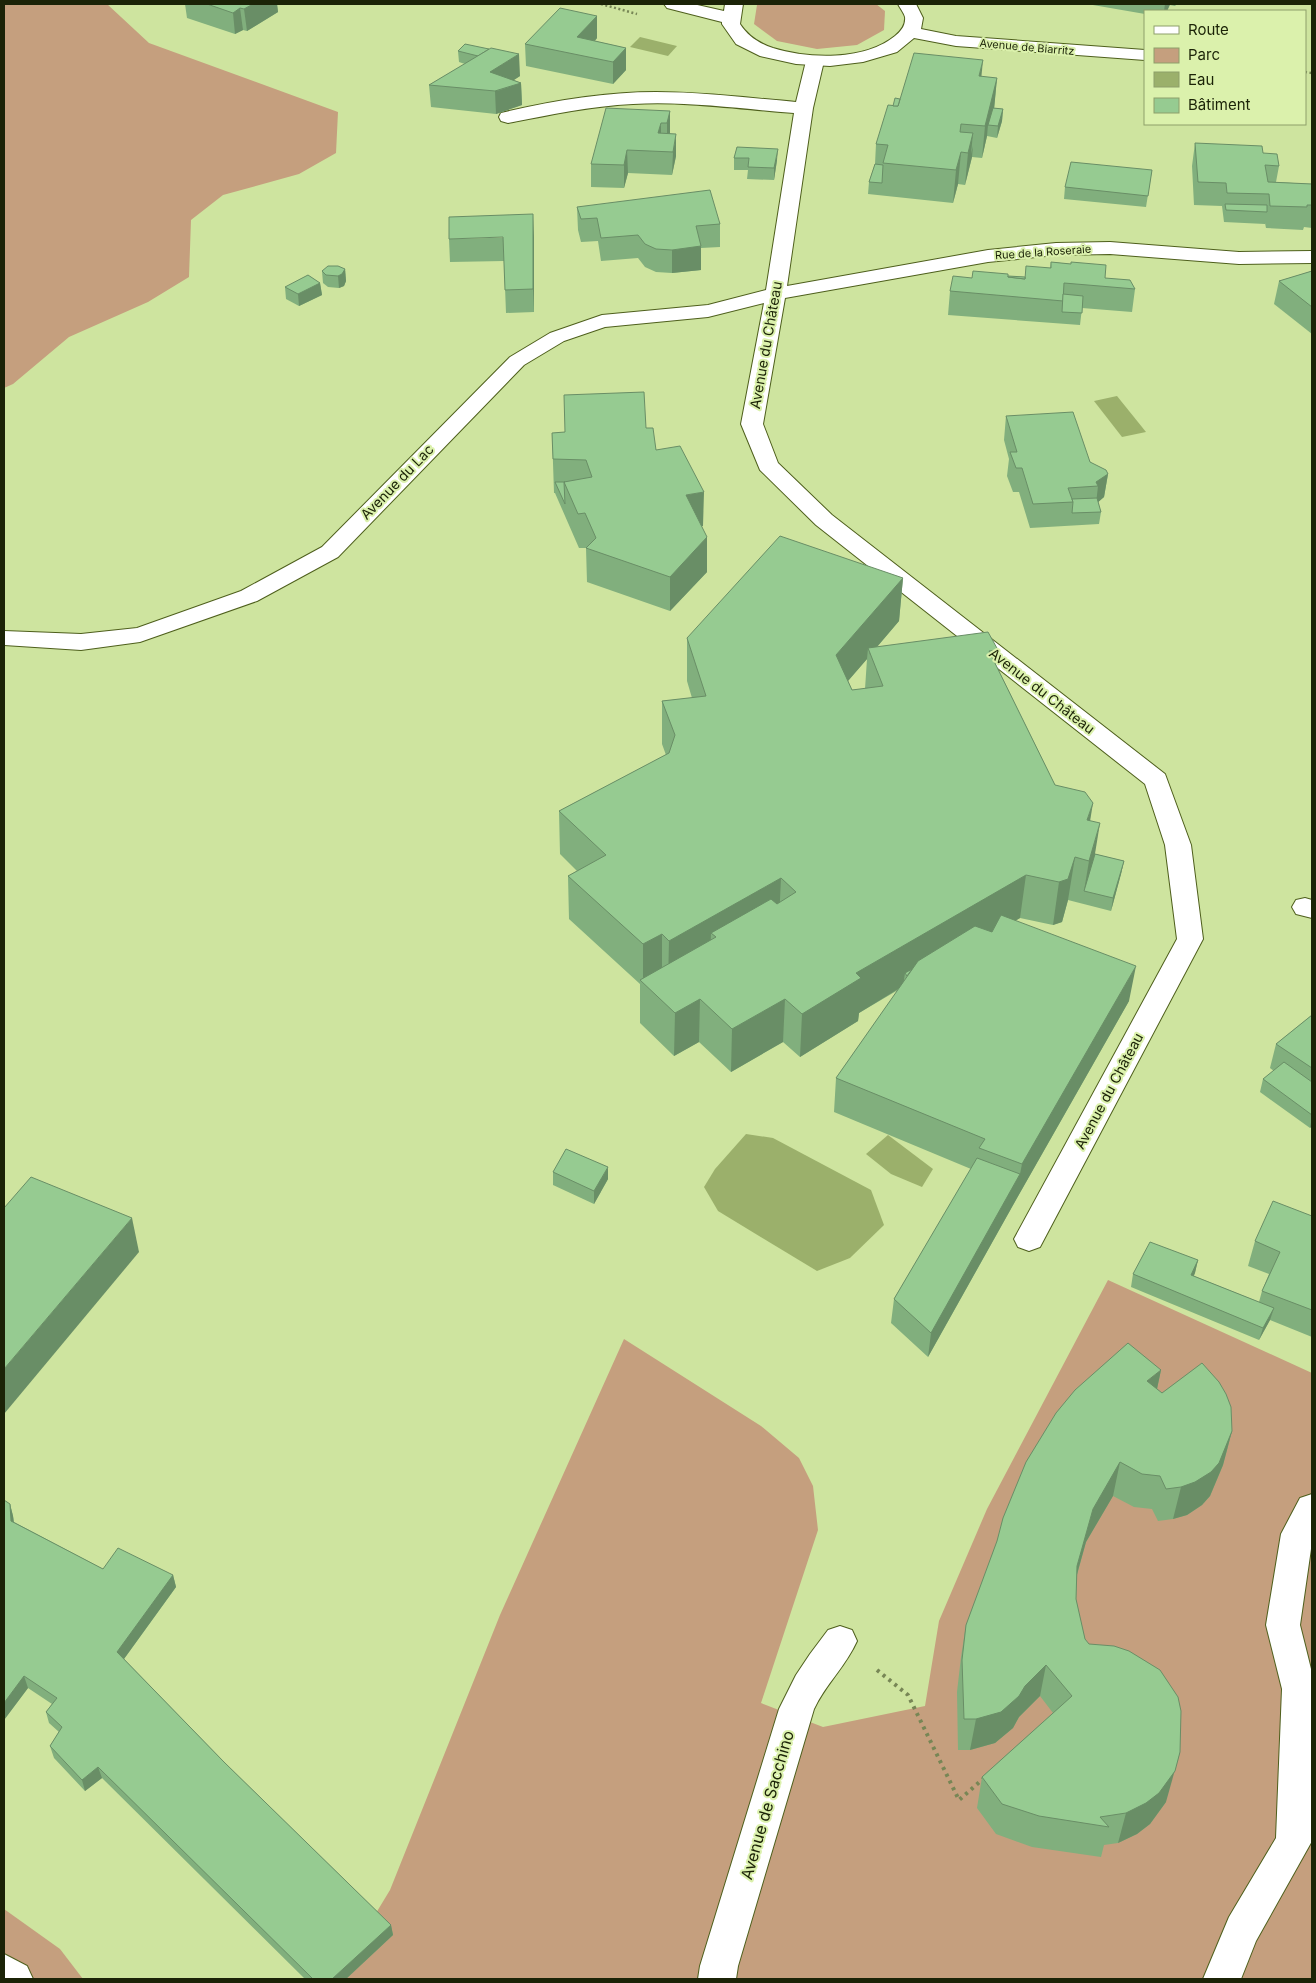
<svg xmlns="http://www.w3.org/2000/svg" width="1316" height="1983" font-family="Inter,sans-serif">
<rect width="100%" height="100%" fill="#cee49f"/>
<!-- green -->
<g fill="#c59f7e">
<path d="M4,4H107L149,43L338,112L336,153L299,174L223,195L191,220L189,277L148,302L69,337L13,384L4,388Z"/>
<path d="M759,4H876L885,11L884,30L857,45L817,49L777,41L754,24L757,5Z"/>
<path d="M1108,1280L1312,1373V1979H336L390,1890L500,1615L624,1339L761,1426L799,1458L813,1486L818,1530L761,1703L823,1727L925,1706L939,1621L987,1509Z"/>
<path d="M4,1909L60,1949L83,1979H4Z"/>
</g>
<!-- water -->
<g fill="#9bb06b">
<path d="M640,37L677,46L668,56L630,47Z"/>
<path d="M1117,396L1146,432L1122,437L1094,401Z"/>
<path d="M746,1134L773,1138L871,1190L884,1225L850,1258L817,1271L718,1211L704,1187L715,1169Z"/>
<path d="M888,1135L933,1169L922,1187L891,1174L866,1154Z"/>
</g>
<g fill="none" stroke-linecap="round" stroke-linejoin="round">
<!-- service casing -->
<g stroke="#4e5f1c" stroke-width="2">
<g id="service">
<path d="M1305,898L1312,900V918L1296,914L1292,907L1296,900Z"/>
<path d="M4,1954L27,1966L33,1979H4Z"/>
</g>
</g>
<!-- minor casing -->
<g stroke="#4e5f1c" stroke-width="2">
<g id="minor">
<path d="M815,56L821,57L824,61L813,108L787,286L988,250L1056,243L1110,242L1239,252L1312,251V263L1239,264L1110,254L1056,255L988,262L785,298L763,424L778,463L832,515L1165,774L1191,845L1203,939L1040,1247L1029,1251L1018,1247L1014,1239L1177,939L1165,845L1145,784L816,525L760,470L741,424L764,303L708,317L605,327L564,341L524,365L338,557L257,601L140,642L81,650L4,645V631L81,634L137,628L241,591L322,547L510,357L550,333L602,315L708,305L766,290L794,113C740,109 687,101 633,104C591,106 549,115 508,123L501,121L499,117L501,113C551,101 605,92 656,92C703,92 749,98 796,102L806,61L809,57Z"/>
<path d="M1312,1494V1542L1300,1625L1312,1673V1841L1256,1941L1241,1979H1203L1229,1917L1276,1838L1282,1689L1266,1625L1281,1534L1300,1498Z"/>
<path d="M840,1626L852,1630L857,1641C846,1666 825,1685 814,1709L738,1966L736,1979H698L700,1966L779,1709L796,1675L810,1654L828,1630Z"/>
</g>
</g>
<!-- secondary casing -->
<g stroke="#4e5f1c" stroke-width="2">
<path id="secondary" d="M664,4H693L724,11L725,4H743L740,24C748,36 758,43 773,48C809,59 864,61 895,36C900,32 906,26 905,17C904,13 900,8 898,4H916L923,18L921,29L956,36L1145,50V60L956,46L914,38L897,52L863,62L830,66L796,64L760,56L736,44L722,24V22L667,8Z"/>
</g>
<!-- path-far1 -->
<g stroke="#778655" stroke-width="2.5" stroke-dasharray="2 2.5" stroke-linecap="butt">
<path d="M601,4L637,14"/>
<path d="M1305,72L1312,73"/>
</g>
<!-- path -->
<path stroke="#778655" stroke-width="4" stroke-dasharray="3 4.5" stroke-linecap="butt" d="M877,1670L908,1695L959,1800L983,1779"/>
<!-- service -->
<use href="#service" fill="#fff" fill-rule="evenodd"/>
<!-- minor -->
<use href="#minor" fill="#fff" fill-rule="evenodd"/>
<!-- secondary -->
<use href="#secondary" fill="#fff" fill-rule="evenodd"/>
</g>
<!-- wall -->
<g fill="#81af7d" fill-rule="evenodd">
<path d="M185,4H277L278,12L247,31L243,30L235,34L187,18Z"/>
<path d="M1087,4H1177L1175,6L1170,5L1167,11H1145V14Z"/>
<path d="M597,16V38L595,41L626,48V70L613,84L526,66L525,44Z"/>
<path d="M465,44L520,76L514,80L521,83L522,105L496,114L431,107L429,85L465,64L459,62L458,51Z"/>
<path d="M981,77L997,78L994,108L1003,109L1002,121L997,138L987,136L982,158L972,157L965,185L958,184L953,203L868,194L869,182L875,164L876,144L893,106L900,99Z"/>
<path d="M670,111V133L676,156L672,175L628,173L624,188L591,187V164Z"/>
<path d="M1195,143L1263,153L1279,166L1276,182L1312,184V228L1304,227L1303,230L1266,228L1265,223V224L1224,222L1222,206L1194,205L1192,166Z"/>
<path d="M737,147L777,160L774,180L747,179L748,170H734V158Z"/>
<path d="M1152,170L1146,207L1064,199L1065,187Z"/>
<path d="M577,207L720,224V247L701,248V270L672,273L656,272L645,267L638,258L601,261L598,241L581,242L578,230Z"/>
<path d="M534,237V312L506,313L504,261L450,262L449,239Z"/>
<path d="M1051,262L1071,264V262L1105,278L1135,289L1132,312L1082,308L1080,325L948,315L950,291L972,278L1008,276L1025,277L1050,268Z"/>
<path d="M345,269L346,281L344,286L339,288L328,287L323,283L322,271Z"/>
<path d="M1312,271V334L1274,304L1279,281Z"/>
<path d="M320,283L322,295L299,306L286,299L285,287Z"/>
<path d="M1006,416L1090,462L1108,474L1104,497L1098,502L1101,512L1099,524L1030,528L1019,492H1013L1007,476L1009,459L1004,440Z"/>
<path d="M646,428L656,450L703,526H701L707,572L670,611L587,582L586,548H579L555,493H554L552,433Z"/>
<path d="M903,578L899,621L877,647L998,650L996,665L1055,785L1090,821L1095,854L1124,861L1121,874L1111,911L1068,900L1062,922L1053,925L1020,918L1015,921L1129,1001L1017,1198L928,1357L891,1323L894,1299L971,1169L834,1112L836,1078L898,990L859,1013L858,1021L800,1057L783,1042L731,1072L699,1042L674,1056L640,1023V984L569,919L568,876L577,871L560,854L559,811L666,755L662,744V701L692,698L687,681V638ZM867,659L865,689L852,690L848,681Z"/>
<path d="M1312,1015V1126L1310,1128L1260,1092L1263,1079L1274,1071L1270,1068L1276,1044Z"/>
<path d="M553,1172L608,1179L594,1204L553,1185Z"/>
<path d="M1312,1216V1337L1270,1320L1259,1340L1131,1287L1133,1274L1198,1260L1194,1276L1259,1302L1262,1291L1269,1274L1248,1266L1255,1241Z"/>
<path d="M1161,1370L1157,1389L1162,1393L1232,1431L1223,1465L1210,1496L1202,1505L1187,1515L1173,1519L1158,1521L1152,1509L1134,1507L1113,1496L1086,1542L1077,1575L1076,1599L1085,1639L1166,1802L1150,1824L1137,1834L1118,1843L1104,1845L1101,1857L1032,1847L996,1834L977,1808L982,1777L1053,1713L1040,1696L1019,1717L1013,1728L995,1743L970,1750H958L957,1692L961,1657L966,1625Z"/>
<path d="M10,1504L13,1516L14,1522L103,1569L173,1575L176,1587L124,1659L224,1762L391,1925L393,1935L346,1979H305L102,1778L85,1791L54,1758L50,1746L59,1732L49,1723L46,1712L52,1704L28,1688L4,1720Z"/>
</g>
<!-- shaded-wall -->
<g fill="#698e66">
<path d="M253,4H277L278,12L247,31L244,9Z"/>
<path d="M1165,4H1170L1167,11H1164Z"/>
<path d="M240,8L243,30L235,34L233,13Z"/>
<path d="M597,16V38L581,56L577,37Z"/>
<path d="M626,48V70L613,84V62Z"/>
<path d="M519,54L520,76L497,91L521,83L522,105L496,114L495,91L490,72Z"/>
<path d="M983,60L980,91L979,76Z"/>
<path d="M997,78L994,110L988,125L987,136L982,158L985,126Z"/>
<path d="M1003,109L1002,121L997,138L998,126Z"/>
<path d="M670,111V134L667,145V123Z"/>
<path d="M661,123V145L658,133Z"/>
<path d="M973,133L971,154L973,146L972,157L965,185L968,153Z"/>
<path d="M676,134V156L672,175L673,152Z"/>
<path d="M778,149L777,160L774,180V168Z"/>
<path d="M627,150L628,173L624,188V165Z"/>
<path d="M961,152L958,184L953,203L956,170Z"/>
<path d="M533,214L534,237V312L533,289Z"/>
<path d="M701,246V270L672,273V250Z"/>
<path d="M345,269L346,281L344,286L339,288L338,276Z"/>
<path d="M320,283L322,295L299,306L298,294Z"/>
<path d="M1108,474L1104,497L1096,504L1098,486L1096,482Z"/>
<path d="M704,492L703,526L685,529L686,495Z"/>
<path d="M707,537V572L670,611V577Z"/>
<path d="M903,578L899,621L870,655L868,648L867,659L834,697L836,655Z"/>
<path d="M1093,803L1086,846L1087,820Z"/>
<path d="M1100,823L1093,866L1084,891L1089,861Z"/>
<path d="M1075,857L1068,900L1062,922L1053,925L1059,882Z"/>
<path d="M1124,861L1121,874L1111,911L1113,898Z"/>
<path d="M1026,875L1020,918L913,980L905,973L903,986L859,1013L858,1021L800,1057L802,1014L856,973Z"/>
<path d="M781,878L779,921L716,937L711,933L710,960L668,984L669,941Z"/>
<path d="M662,934V977L643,983V944Z"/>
<path d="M1136,966L1129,1001L1017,1198L928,1357L931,1333L1020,1174L1022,1164Z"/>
<path d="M700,999L699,1042L674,1056L675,1013Z"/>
<path d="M785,999L783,1042L731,1072L732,1029Z"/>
<path d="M1312,1117V1126L1310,1128Z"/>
<path d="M608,1167V1179L594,1204V1191Z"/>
<path d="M132,1218L139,1252L4,1414V1369Z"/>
<path d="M1198,1260L1195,1273L1188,1287L1191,1275Z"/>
<path d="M1274,1308L1270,1320L1259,1340L1263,1328Z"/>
<path d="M1161,1370L1154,1403L1147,1381Z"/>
<path d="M1232,1431L1223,1465L1210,1496L1202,1505L1187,1515L1173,1519L1181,1487Z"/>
<path d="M1120,1462L1113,1496L1086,1542L1070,1599L1077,1566L1093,1509Z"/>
<path d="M10,1504L13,1516L15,1533L11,1521Z"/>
<path d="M173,1575L176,1587L121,1663L117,1652Z"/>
<path d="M1046,1665L1040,1696L1019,1717L1013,1728L995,1743L970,1750L976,1719L1025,1686Z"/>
<path d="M24,1676L28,1688L4,1720V1703Z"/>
<path d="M1180,1752L1166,1802L1150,1824L1137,1834L1118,1843L1126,1813Z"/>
<path d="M98,1767L102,1778L85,1791L82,1780Z"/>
<path d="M391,1925L393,1935L346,1979H332Z"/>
</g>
<!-- building -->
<g fill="#96cb91" stroke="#698e66">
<path d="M207,4H253L244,9L240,8L233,13Z"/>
<path d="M560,8L597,16L577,37L626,48L613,62L525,44Z"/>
<path d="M465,44L489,49L478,56L458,51Z"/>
<path d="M491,48L519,54L490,72L521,83L495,91L429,85Z"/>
<path d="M914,53L983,60L979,76L997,78L985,126L961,124L960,132L973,133L968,153L961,152L956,170L883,163L888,145L876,144L888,105L898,106Z"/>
<path d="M895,98L900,99L898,106H893Z"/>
<path d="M606,108L670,111L667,123H661L658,133L676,134L673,152L627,150L624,165L591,164Z"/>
<path d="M993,108L1003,109L998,126L988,125Z"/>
<path d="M1195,143L1262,146L1263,153L1277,154L1279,166L1265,165L1268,182L1312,184V205H1307V207L1270,206L1269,194L1227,193L1226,183L1198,182Z"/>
<path d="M737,147L778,149L774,168L748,167L749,158H734Z"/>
<path d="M1071,162L1152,170L1148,196L1065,187Z"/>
<path d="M875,164L883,165L882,183L869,182Z"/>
<path d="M710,190L720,224L696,226L701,246L672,250L656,249L645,244L638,235L601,238L597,218L581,219L577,207Z"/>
<path d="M1225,204L1267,205V212L1226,210Z"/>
<path d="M533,214V289L505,290L503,237L449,239V217Z"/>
<path d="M1051,262L1071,264V262L1106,265L1105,278L1130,280L1135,289L1064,283L1063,301L950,291L953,276L972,278L973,271L1008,274V277L1025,279L1026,266L1051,268Z"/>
<path d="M328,266H338L345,269L342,274L338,276L326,275L322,271Z"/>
<path d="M1312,271V307L1279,281Z"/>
<path d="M308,275L320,283L298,294L285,287Z"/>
<path d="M1008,276L1025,277V279L1008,277Z"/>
<path d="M1063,294L1083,296L1082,313L1062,312Z"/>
<path d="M644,392L646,428H653L656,450L680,446L704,492L686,495L707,537L670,577L586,548L596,538L585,513L578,514L564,482L592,477L586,460L553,459L552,433L565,432L564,395Z"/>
<path d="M1073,412L1090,462L1106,470L1108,474L1096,482L1098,486L1068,488L1073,502L1033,504L1022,468H1016L1010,452H1017L1006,416Z"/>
<path d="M555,482H565H564L565,504Z"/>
<path d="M1097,498L1101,512L1072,513L1073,502L1072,499Z"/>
<path d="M780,536L903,578L836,655L852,690L883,686L868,648L988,632L998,650L989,651L1055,785L1085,792L1093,803L1087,820L1100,823L1089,861L1075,857L1068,879L1059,882L1026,875L856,973L861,978L802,1014L785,999L732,1029L700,999L675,1013L640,980L716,937L711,933L771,899L777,904L796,892L781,878L669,941L662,934L643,944L568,876L606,855L559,811L669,753L675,735L662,701L706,696L687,638Z"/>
<path d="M1095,854L1124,861L1113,898L1084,891Z"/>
<path d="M1001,915L1136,966L1022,1164L979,1148L985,1139L836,1078L918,961L975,926L992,932Z"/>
<path d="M912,969L907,976L905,973Z"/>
<path d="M1312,1015V1068L1276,1044Z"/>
<path d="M1284,1062L1312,1082V1115L1263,1079Z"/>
<path d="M566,1149L608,1167L594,1191L553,1172Z"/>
<path d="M977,1158L1020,1174L931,1333L894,1299Z"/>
<path d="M31,1177L132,1218L4,1369V1208Z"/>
<path d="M1273,1201L1312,1216V1310L1262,1291L1280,1252L1255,1241Z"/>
<path d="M1150,1242L1198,1260L1191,1275L1274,1308L1263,1328L1133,1274Z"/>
<path d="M1128,1343L1161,1370L1147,1381L1162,1393L1202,1363L1219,1382L1226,1394L1231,1407L1232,1431L1219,1463L1211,1472L1195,1482L1181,1487L1166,1489L1160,1476L1142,1474L1120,1462L1093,1509L1077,1566L1076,1599L1085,1639L1089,1644L1114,1646L1129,1651L1160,1670L1178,1697L1181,1711L1180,1752L1175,1771L1159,1793L1146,1803L1126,1813L1100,1817L1109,1827L1039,1816L1002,1804L982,1777L1072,1696L1046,1665L1025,1686L1019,1696L1001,1712L976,1719H964L962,1660L966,1625L997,1541L1003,1518L1026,1462L1056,1413L1075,1390Z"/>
<path d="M4,1500L10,1504L11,1521L103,1569L118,1548L173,1575L117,1652L224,1762L391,1925L332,1979H313L98,1767L82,1780L50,1746L62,1727L46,1712L57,1698L24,1676L4,1703Z"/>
</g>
<g text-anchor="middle" stroke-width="4" stroke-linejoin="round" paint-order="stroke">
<!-- far-street labels -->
<g font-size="11" fill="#1b2307" stroke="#dbf1ac">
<text transform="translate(1027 47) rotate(5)" y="4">Avenue de Biarritz</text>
<text transform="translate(1043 252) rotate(-4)" y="4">Rue de la Roseraie</text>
</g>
<!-- street labels -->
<g font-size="14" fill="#1b2307" stroke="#dbf1ac">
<text transform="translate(766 345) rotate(-80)" y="5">Avenue du Château</text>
<text transform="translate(397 482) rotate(-46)" y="5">Avenue du Lac</text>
<text transform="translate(1042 691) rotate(38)" y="5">Avenue du Château</text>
<text transform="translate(1109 1091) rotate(-62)" y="5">Avenue du Château</text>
</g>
<!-- near-street labels -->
<g font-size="16" fill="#1b2307" stroke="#dbf1ac">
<text transform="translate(767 1805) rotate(-74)" y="6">Avenue de Sacchino</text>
</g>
</g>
<!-- border -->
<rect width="1316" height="1983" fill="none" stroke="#1b2307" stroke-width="10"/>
<!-- legend -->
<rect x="1144" y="10" width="162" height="115" fill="#dbf1ac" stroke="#8e9f6a"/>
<rect x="1154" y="26" width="25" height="8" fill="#ffffff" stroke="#8e9f6a"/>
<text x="1188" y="35" font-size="15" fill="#1b2307">Route</text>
<rect x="1154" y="48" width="25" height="15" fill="#c59f7e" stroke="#8e9f6a"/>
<text x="1188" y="60" font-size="15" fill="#1b2307">Parc</text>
<rect x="1154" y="72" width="25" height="15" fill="#9bb06b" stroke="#8e9f6a"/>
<text x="1188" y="85" font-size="15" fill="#1b2307">Eau</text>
<rect x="1154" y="98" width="25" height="15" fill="#96cb91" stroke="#8e9f6a"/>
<text x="1188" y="110" font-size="15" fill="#1b2307">Bâtiment</text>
</svg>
